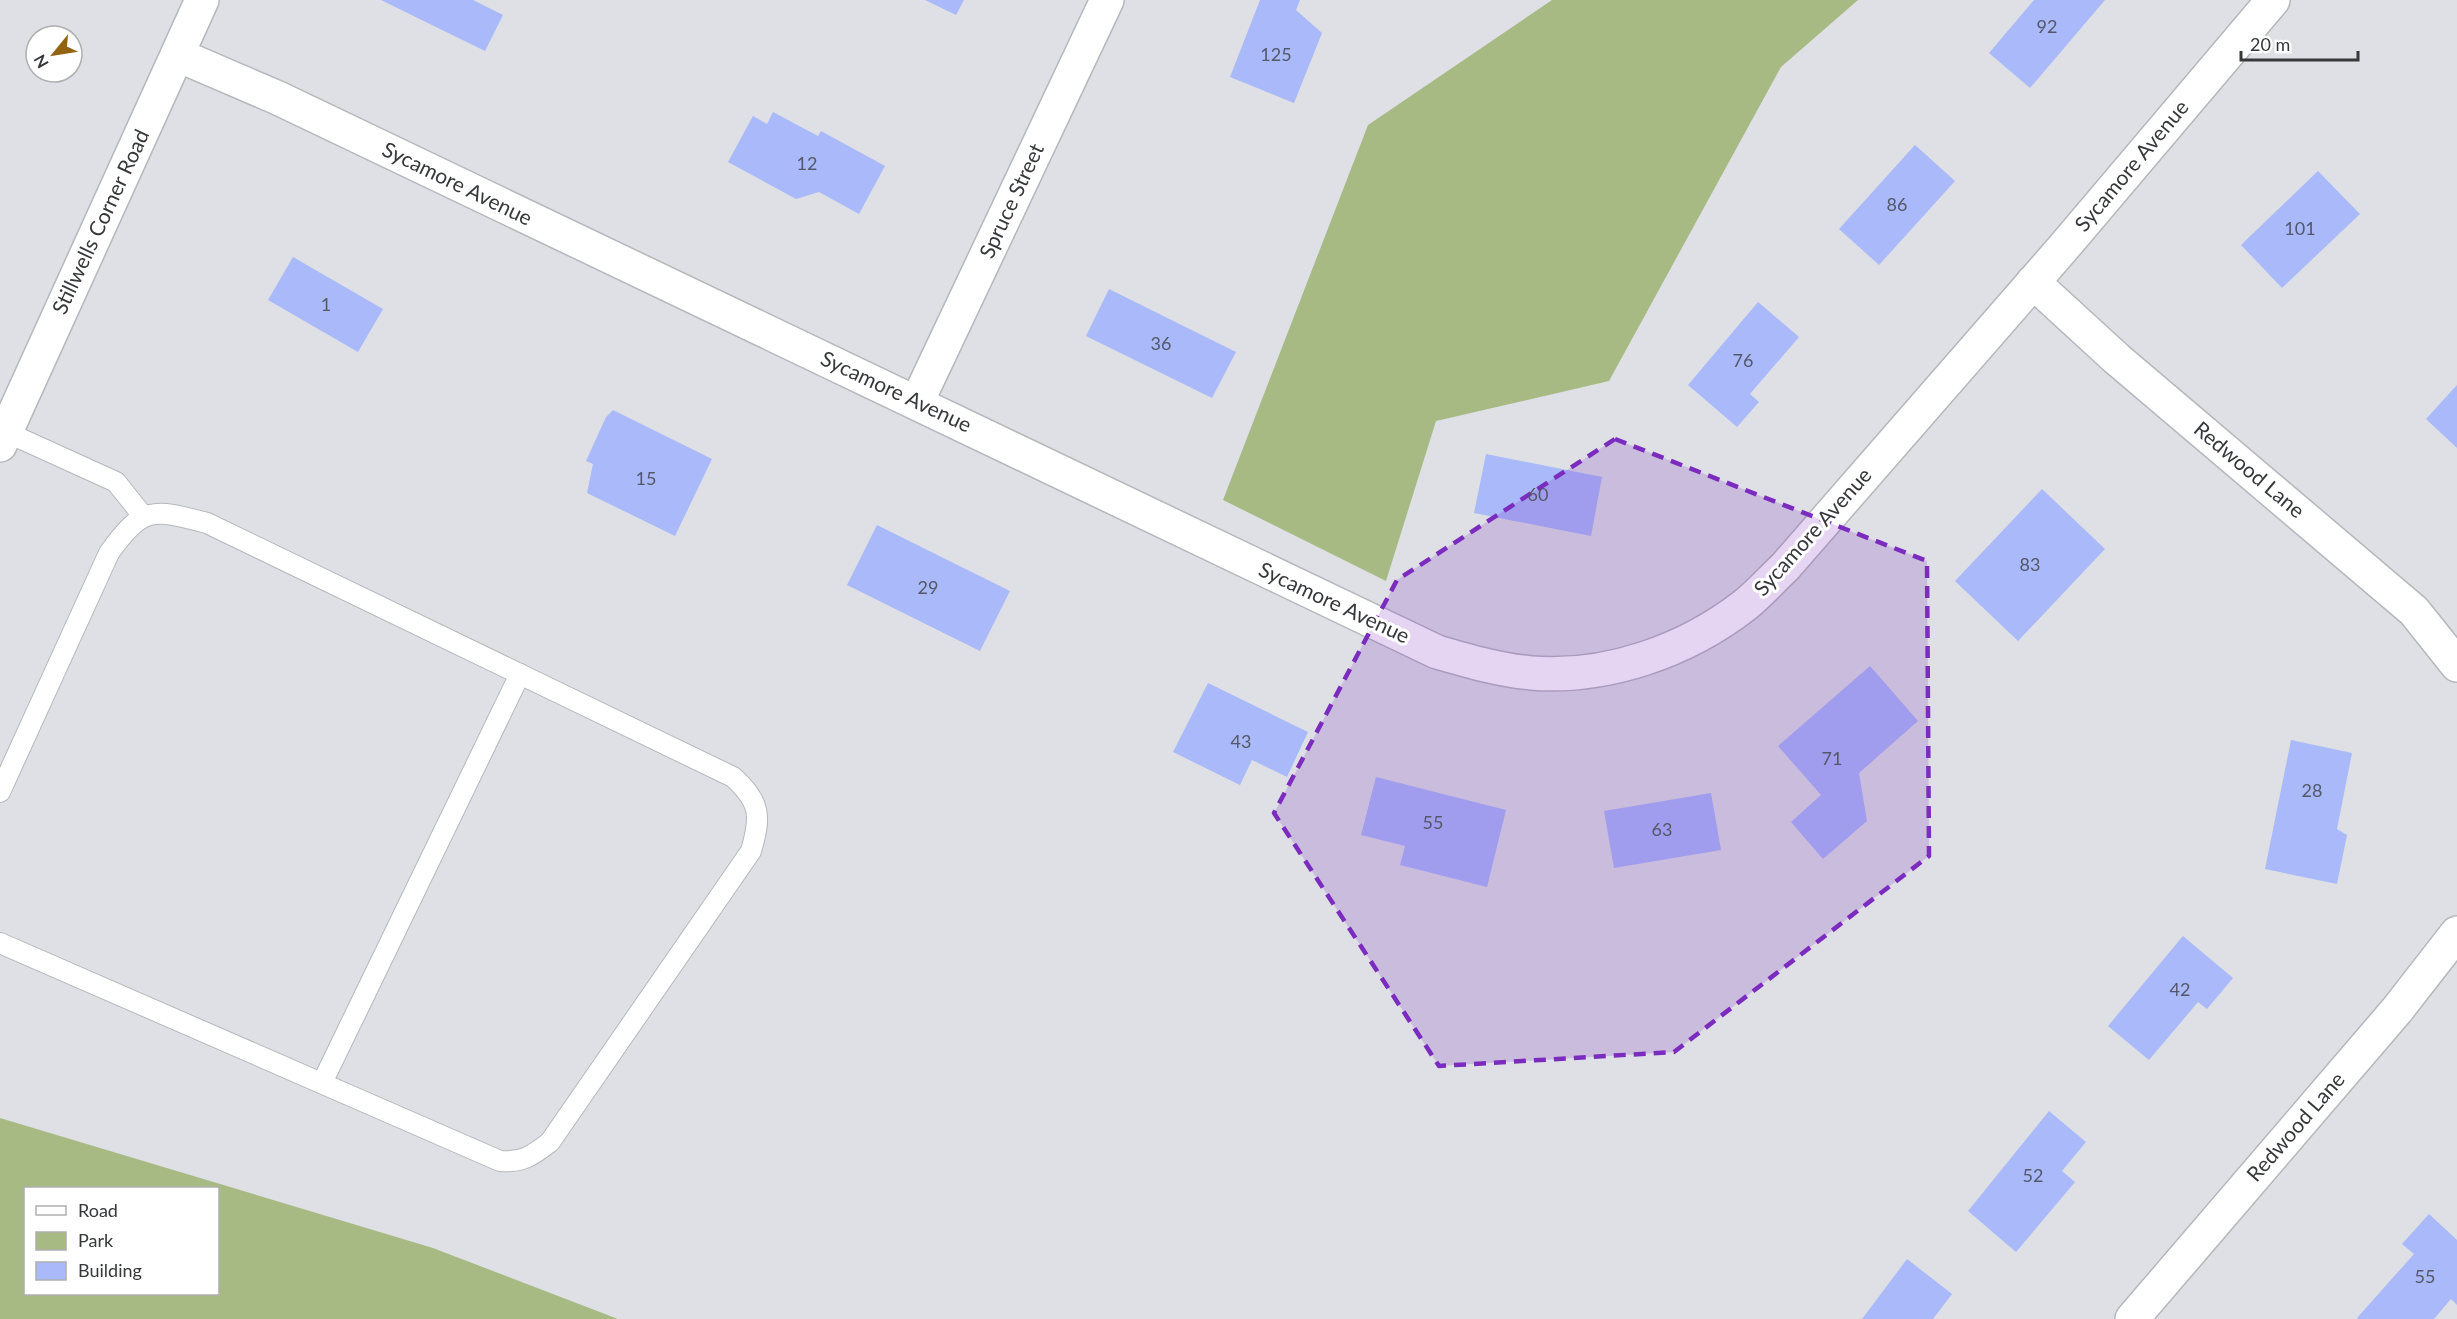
<svg xmlns="http://www.w3.org/2000/svg" width="2457" height="1319" font-family="Lato,sans-serif">
<rect width="100%" height="100%" fill="#dee0e5"/>
<!-- green -->
<g fill="#a7ba83" fill-rule="evenodd">
<path d="M1552,0H1858L1781,67L1609,381L1436,421L1386,581L1223,500L1368,125Z"/>
<path d="M0,1118L433,1248L618,1319H0ZM26,1188H218V1294H26Z"/>
</g>
<!-- building -->
<g fill="#a9b9fa">
<path d="M381,0H473L503,15L485,51Z"/>
<path d="M925,0H964L956,15Z"/>
<path d="M1260,0H1300L1296,10L1322,33L1294,103L1230,77Z"/>
<path d="M2034,0H2105L2030,88L1989,53Z"/>
<path d="M773,112L818,136L821,131L885,166L859,214L819,192L796,199L728,162L753,116L767,124Z"/>
<path d="M1915,145L1955,181L1879,265L1839,229Z"/>
<path d="M2318,171L2360,214L2282,288L2241,245Z"/>
<path d="M293,257L383,309L358,352L268,300Z"/>
<path d="M1109,289L1236,352L1212,398L1086,336Z"/>
<path d="M1758,302L1799,337L1750,394L1759,402L1737,427L1688,385Z"/>
<path d="M2457,385V448L2426,419Z"/>
<path d="M613,410L712,459L675,536L587,493L593,464L586,461L606,417Z"/>
<path d="M1486,454L1602,477L1591,536L1474,513Z"/>
<path d="M2042,489L2105,549L2018,641L1955,581Z"/>
<path d="M877,525L1010,591L980,651L847,585Z"/>
<path d="M1870,666L1918,721L1859,773L1867,821L1823,859L1791,822L1821,795L1778,746Z"/>
<path d="M1208,683L1308,732L1287,777L1252,760L1240,785L1173,752Z"/>
<path d="M2291,740L2352,753L2337,829L2347,835L2337,884L2265,869Z"/>
<path d="M1376,777L1506,810L1487,887L1400,865L1405,846L1361,835Z"/>
<path d="M1711,793L1721,850L1614,868L1604,811Z"/>
<path d="M2183,936L2233,978L2207,1009L2198,1002L2149,1060L2108,1026Z"/>
<path d="M2049,1111L2086,1142L2062,1171L2075,1182L2016,1252L1968,1211Z"/>
<path d="M2429,1214L2457,1240V1305L2451,1299L2434,1319H2358L2357,1318L2414,1254L2402,1244Z"/>
<path d="M1907,1259L1952,1294L1933,1319H1862Z"/>
</g>
<g fill="none" stroke-linecap="round" stroke-linejoin="round">
<!-- service casing -->
<g stroke="#b5b7bd" stroke-width="22">
<g id="service">
<path d="M6,432L116,482L143,516"/>
<path d="M0,792L109,553C143,505 154,509 207,523L733,777C761,802 761,817 751,851L550,1142C533,1155 523,1163 500,1161L0,943"/>
<path d="M322,1083L520,674"/>
</g>
</g>
<!-- minor casing -->
<g stroke="#b5b7bd" stroke-width="36">
<g id="minor">
<path d="M178,55L278,98L1437,652C1468,661 1499,670 1531,673C1607,679 1686,651 1745,605C1759,594 1772,579 1785,567L2063,248L2273,0"/>
<path d="M2033,282L2117,359L2414,611L2457,665"/>
<path d="M917,402L1107,0"/>
<path d="M2132,1319L2397,1010L2457,933"/>
</g>
</g>
<!-- tertiary casing -->
<g stroke="#b5b7bd" stroke-width="36">
<path id="tertiary" d="M0,445L202,0"/>
</g>
<!-- service -->
<use href="#service" stroke="#fff" stroke-width="20"/>
<!-- minor -->
<use href="#minor" stroke="#fff" stroke-width="33"/>
<!-- tertiary -->
<use href="#tertiary" stroke="#fff" stroke-width="33"/>
</g>
<!-- marked area -->
<path fill="#7b2cbf" fill-opacity="0.2" stroke="#7b2cbf" stroke-width="4.5" stroke-dasharray="12 8" stroke-linejoin="round" d="M1615,439L1927,561L1929,856L1674,1052L1439,1066L1274,813L1397,580Z"/>
<g text-anchor="middle" stroke-width="6" stroke-linejoin="round" paint-order="stroke">
<!-- number labels -->
<g font-size="18" fill="#54586a">
<text x="2047" y="33">92</text>
<text x="1276" y="61">125</text>
<text x="807" y="170">12</text>
<text x="1897" y="211">86</text>
<text x="2300" y="235">101</text>
<text x="326" y="311">1</text>
<text x="1161" y="350">36</text>
<text x="1743" y="367">76</text>
<text x="646" y="485">15</text>
<text x="1538" y="501">60</text>
<text x="2030" y="571">83</text>
<text x="928" y="594">29</text>
<text x="1241" y="748">43</text>
<text x="1832" y="765">71</text>
<text x="2312" y="797">28</text>
<text x="1433" y="829">55</text>
<text x="1662" y="836">63</text>
<text x="2180" y="996">42</text>
<text x="2033" y="1182">52</text>
<text x="2425" y="1283">55</text>
</g>
<!-- street labels -->
<g font-size="21" fill="#37383a" stroke="#fff">
<text transform="translate(2132 166) rotate(-50)" y="7">Sycamore Avenue</text>
<text transform="translate(457 184) rotate(26)" y="7">Sycamore Avenue</text>
<text transform="translate(1012 201) rotate(-65)" y="7">Spruce Street</text>
<text transform="translate(101 222) rotate(-65)" y="7">Stillwells Corner Road</text>
<text transform="translate(896 392) rotate(25)" y="7">Sycamore Avenue</text>
<text transform="translate(2249 470) rotate(40)" y="7">Redwood Lane</text>
<text transform="translate(1813 532) rotate(-48)" y="7">Sycamore Avenue</text>
<text transform="translate(1334 603) rotate(25)" y="7">Sycamore Avenue</text>
<text transform="translate(2296 1127) rotate(-49)" y="7">Redwood Lane</text>
</g>
</g>
<!-- legend -->
<rect x="24" y="1187" width="195" height="108" fill="#ffffff" stroke="#afafb0" stroke-width="1.5"/>
<rect x="36" y="1206" width="30" height="9" fill="#ffffff" stroke="#afafb0" stroke-width="1.5"/>
<text x="78" y="1217" font-size="18" fill="#37383a">Road</text>
<rect x="36" y="1232" width="30" height="18" fill="#a7ba83" stroke="#afafb0" stroke-width="1.5"/>
<text x="78" y="1247" font-size="18" fill="#37383a">Park</text>
<rect x="36" y="1262" width="30" height="18" fill="#a9b9fa" stroke="#afafb0" stroke-width="1.5"/>
<text x="78" y="1277" font-size="18" fill="#37383a">Building</text>
<!-- north arrow -->
<g transform="translate(54 54) rotate(240)"><circle r="28" fill="#ffffff" stroke="#afafb0" stroke-width="1.5"/>
<path d="M0-4.5L10 22L0 15L-10 22Z" fill="#926311"/>
<text y="-9" font-size="16" font-weight="bold" text-anchor="middle" fill="#37383a">N</text>
</g>
<!-- scale -->
<path d="M2241 51v9h117v-9" fill="none" stroke="#37383a" stroke-width="3"/>
<text x="2250" y="51" font-size="18" fill="#37383a" stroke="#ffffff" stroke-width="4.5" paint-order="stroke">20 m</text>
</svg>
